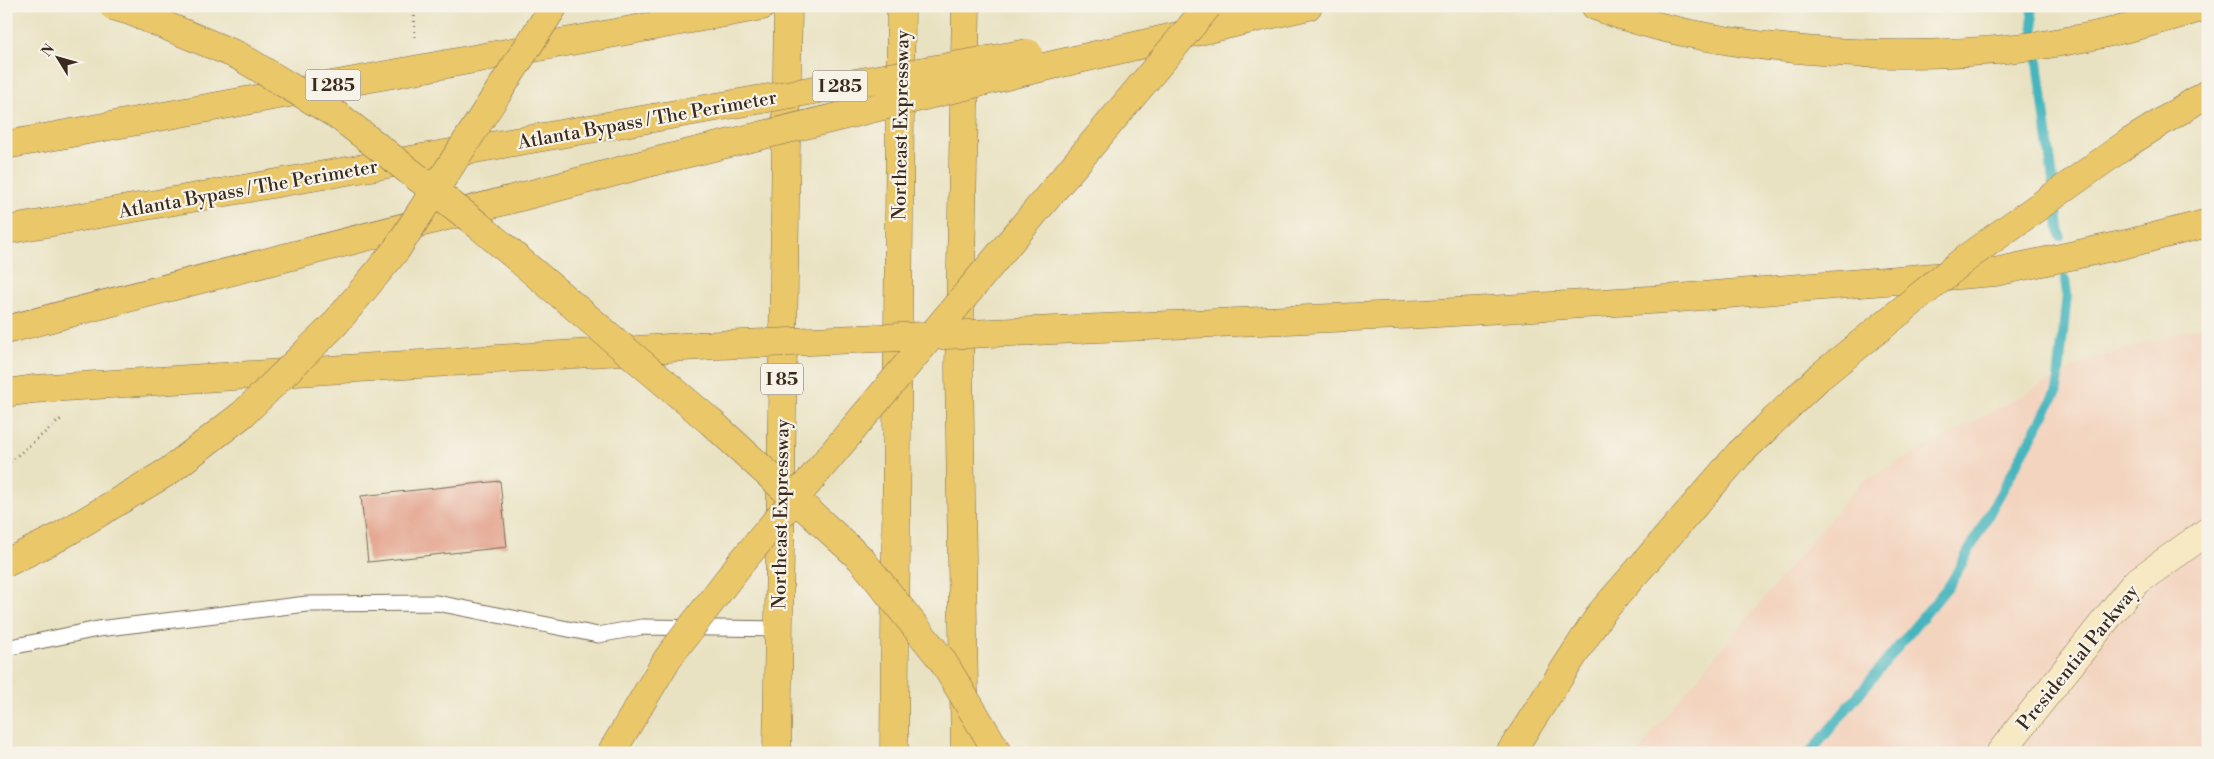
<svg xmlns="http://www.w3.org/2000/svg" width="2214" height="759" font-family="'Libre Bodoni',serif">
<rect width="100%" height="100%" fill="#f7f3e8"/>
<filter id="ink" filterUnits="userSpaceOnUse"><feTurbulence type="fractalNoise" baseFrequency=".02" numOctaves="2"/><feDisplacementMap in="SourceGraphic" scale="10" xChannelSelector="R" yChannelSelector="G"/><feConvolveMatrix kernelMatrix="1 2 1 2 8 2 1 2 1" color-interpolation-filters="sRGB"/></filter>
<filter id="wash" filterUnits="userSpaceOnUse"><feTurbulence type="fractalNoise" baseFrequency=".0096" numOctaves="4" result="noise"/><feDisplacementMap in="SourceGraphic" scale="20" xChannelSelector="R" yChannelSelector="G"/><feGaussianBlur stdDeviation="1.12" result="paint"/><feColorMatrix in="noise" values="0 0 0 0 0 0 0 0 0 0 0 0 0 0 0 0 0 1.4 0 .05"/><feComposite in="paint" operator="in"/></filter>
<g filter="url(#wash)">
<rect width="100%" height="100%" fill="#e9e2c2"/>
<!-- built -->
<path fill="#f3d4bf" d="M2208,324V753H1639L1655,729L1860,483L2086,361Z"/>
<g fill="none" stroke-linecap="round" stroke-linejoin="round">
<!-- stream -->
<g stroke="#46b5be" stroke-width="10">
<path d="M2031,6L2060,236"/>
<path d="M1810,753L1951,583L2057,391L2067,294L2065,279"/>
</g>
</g>
<g id="blocks">
<!-- building -->
<path fill="#e19a83" d="M500,481L507,547L368,562L361,496Z"/>
</g>
</g>
<g filter="url(#ink)">
<use href="#blocks" fill-opacity="0" stroke="#786a57" stroke-width="1"/>
<g fill="none" stroke-linecap="round" stroke-linejoin="round">
<!-- lane casing -->
<g stroke="#786a57" stroke-width="17">
<path id="lane" d="M6,648L98,629L307,604L437,603L598,635L642,627L779,629"/>
</g>
<!-- secondary casing -->
<g stroke="#786a57" stroke-width="29">
<path id="secondary" d="M2000,753L2135,583L2208,531"/>
</g>
<!-- highway casing -->
<g stroke="#786a57" stroke-width="29">
<g id="highway">
<path d="M1595,6C1718,54 1895,62 2026,47C2087,40 2147,24 2207,6"/>
<path d="M1027,71L1308,6"/>
<path d="M2128,143L2208,93"/>
<path d="M6,145L762,6"/>
<path d="M6,230L653,118"/>
<path d="M6,330C220,273 435,221 648,163"/>
<path d="M1033,331L1422,314L1666,299L1995,272L2126,244L2208,223"/>
<path d="M6,393L34,389L699,346"/>
<path d="M777,753L788,6"/>
<path d="M894,753L901,6"/>
<path d="M965,753L959,369L966,6"/>
<path d="M1510,753L1601,613L1739,454"/>
</g>
</g>
<!-- path -->
<g stroke="#786a57" stroke-width="3" stroke-dasharray="1 4" stroke-linecap="butt">
<path d="M414,6L415,39"/>
<path d="M6,465L61,419"/>
</g>
<!-- lane -->
<use href="#lane" stroke="#fff" stroke-width="15"/>
<!-- secondary -->
<use href="#secondary" stroke="#f7e9c3" stroke-width="28"/>
<!-- highway -->
<use href="#highway" stroke="#eac769" stroke-width="28"/>
<!-- highway-bridge casing -->
<g stroke="#786a57" stroke-width="29" stroke-linecap="butt">
<g id="highway-bridge">
<path d="M113,6L130,11L239,56L340,117L478,225L711,422L861,559L942,660L998,753"/>
<path d="M653,118L1028,53"/>
<path d="M648,163L1027,71"/>
<path d="M699,346L1033,331"/>
<path d="M1739,454L1818,378L1969,256L2128,143"/>
<path d="M6,563L57,538L169,471L243,414L334,325L396,250L554,6"/>
<path d="M611,753L668,658L739,565L1208,6"/>
</g>
</g>
<!-- highway-bridge -->
<use href="#highway-bridge" stroke="#eac769" stroke-width="28"/>
</g>
</g>
<g text-anchor="middle" stroke-width="4.5" stroke-linejoin="round" paint-order="stroke">
<!-- shield labels -->
<g fill="#f7f3e8" stroke="#73665b" stroke-width="1">
<rect x="305.5" y="69.5" width="55" height="31" rx="4"/>
<rect x="812.5" y="70.5" width="55" height="31" rx="4"/>
<rect x="761" y="363.5" width="42" height="31" rx="4"/>
</g>
<g font-size="18" font-weight="bold" fill="#3b2a1e">
<text x="333" y="91">I 285</text>
<text x="840" y="92">I 285</text>
<text x="782" y="385">I 85</text>
</g>
<!-- street labels -->
<g font-size="19" fill="#3b2a1e" stroke="#f7f3e8">
<text transform="translate(647 119) rotate(-10)" y="7">Atlanta Bypass / The Perimeter</text>
<text transform="translate(900 125) rotate(-89)" y="7">Northeast Expressway</text>
<text transform="translate(248 188) rotate(-10)" y="7">Atlanta Bypass / The Perimeter</text>
<text transform="translate(780 514) rotate(-89)" y="7">Northeast Expressway</text>
<text transform="translate(2077 657) rotate(-51)" y="7">Presidential Parkway</text>
</g>
</g>
<!-- margin -->
<rect width="2214" height="759" fill="none" stroke="#f7f3e8" stroke-width="25"/>
<!-- north arrow -->
<g transform="translate(58 58) rotate(307)" stroke="#f7f3e8" stroke-width="4" paint-order="stroke">
<path d="M0-4L9 19L0 12L-9 19Z" fill="#3b2a1e"/>
<text y="-8" font-size="14" font-weight="bold" text-anchor="middle" fill="#3b2a1e">N</text>
</g>
</svg>
